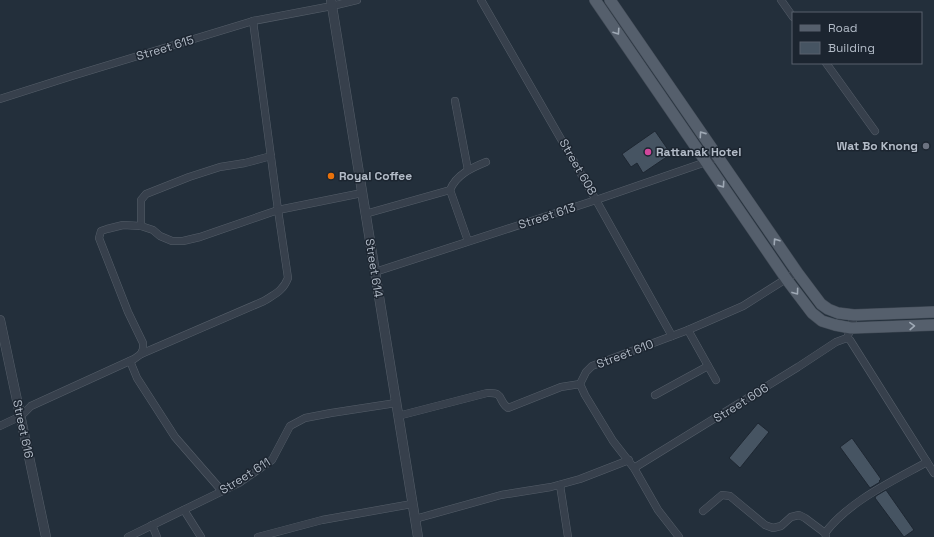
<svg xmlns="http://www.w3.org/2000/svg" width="934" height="537" font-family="'Space Grotesk',sans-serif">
<rect width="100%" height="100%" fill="#232f3b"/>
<!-- building -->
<g fill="#465462" stroke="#1e2732">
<path d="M655,131L671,154L643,173L637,163L631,167L622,154Z"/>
<path d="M758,423L769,432L740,468L729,458Z"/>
<path d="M852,438L881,479L879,481L880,482L870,488L840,447Z"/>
<path d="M886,490L914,530L904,537L875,498L876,496Z"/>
</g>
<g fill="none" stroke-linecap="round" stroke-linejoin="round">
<!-- minor casing -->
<g stroke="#555e69" stroke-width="8">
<g id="minor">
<path d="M481,0L596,200L672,336"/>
<path d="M781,0L793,17"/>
<path d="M826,63L875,131"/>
<path d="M0,99L72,76L253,21L332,6L357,0"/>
<path d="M455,101L468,170"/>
<path d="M450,190L468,241"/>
<path d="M365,214L450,190C456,175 471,168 486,162"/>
<path d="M141,226V200L146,194L189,177L220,167L245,163L271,156"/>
<path d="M375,272L596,200L706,162L718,157"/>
<path d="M854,315L851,328L847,338L850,340L934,473"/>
<path d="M688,330L716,380"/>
<path d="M141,354L264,301C275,294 283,291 288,278L278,210L253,21"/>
<path d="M130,361L137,378L175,437L222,491"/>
<path d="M655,395L708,366"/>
<path d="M398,416L487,393C505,392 497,400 508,408L561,387L580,384"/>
<path d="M0,426L21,416L31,406L134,359L141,354L143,349V343L128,312L99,238L101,231L107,229L123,225L141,226L153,230L160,236L172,241H183L200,237L278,210L362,193"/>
<path d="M634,468L798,367L836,342L847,338"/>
<path d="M560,485L568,537"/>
<path d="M184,510L201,537"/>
<path d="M703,511L722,495L730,496L765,525L773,528L781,526L791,517L799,515L805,518L825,533L826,537"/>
<path d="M415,519L501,495L551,487L580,479L629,460"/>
<path d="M152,525L157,537"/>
<path d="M825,533C849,501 893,481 927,462"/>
<path d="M128,537L239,483L272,460L290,426L305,418L331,413L396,403"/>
<path d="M258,537L322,520L412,504"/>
<path d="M679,537L658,510L634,468L613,441L585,395L580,384L586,372L592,366L688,330L743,306L797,272"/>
</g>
</g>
<!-- tertiary casing -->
<g stroke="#555e69" stroke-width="10">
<g id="tertiary">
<path d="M331,0L418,537"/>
<path d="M0,320L46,537"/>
</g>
</g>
<!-- primary casing -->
<g stroke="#434c57" stroke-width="12">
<g id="primary">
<path d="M595,0L787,280L812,313L822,321L835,325L851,328L934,325"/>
<path d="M610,0L797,272L821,304L828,309L838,313L854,315L934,312"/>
</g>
</g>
<!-- minor -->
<use href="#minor" stroke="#37404c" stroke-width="7"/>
<!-- tertiary -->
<use href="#tertiary" stroke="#37404c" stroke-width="9"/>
<!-- primary -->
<use href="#primary" stroke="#555f6c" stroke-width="11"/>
</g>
<!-- one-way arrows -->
<defs><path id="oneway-chevron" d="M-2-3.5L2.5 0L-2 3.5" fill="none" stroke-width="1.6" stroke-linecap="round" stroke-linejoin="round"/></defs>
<g stroke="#9fa9b5">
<use href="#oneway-chevron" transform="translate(617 32) rotate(56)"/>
<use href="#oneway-chevron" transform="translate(702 134) rotate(-125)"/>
<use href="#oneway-chevron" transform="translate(722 185) rotate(55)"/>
<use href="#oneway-chevron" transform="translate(776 241) rotate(-124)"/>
<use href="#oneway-chevron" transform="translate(796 292) rotate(54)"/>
<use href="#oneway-chevron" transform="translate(912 326) rotate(-2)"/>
</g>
<!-- markers -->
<circle fill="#6b7280" stroke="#1c2530" stroke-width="1.5" cx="926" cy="146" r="4"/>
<circle fill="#d1479c" stroke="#1c2530" stroke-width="1.5" cx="648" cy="152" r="4"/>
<circle fill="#e8710a" stroke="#1c2530" stroke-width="1.5" cx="331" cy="176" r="4"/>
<g text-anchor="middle" stroke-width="3" stroke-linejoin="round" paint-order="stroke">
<!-- street labels -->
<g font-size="12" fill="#b2bbc7" stroke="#1c2530">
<text transform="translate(165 48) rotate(-17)" y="4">Street 615</text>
<text transform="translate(578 167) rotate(60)" y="4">Street 608</text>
<text transform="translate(547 216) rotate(-18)" y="4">Street 613</text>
<text transform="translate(374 268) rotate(81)" y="4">Street 614</text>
<text transform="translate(625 354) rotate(-21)" y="4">Street 610</text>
<text transform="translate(741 403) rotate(-32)" y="4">Street 606</text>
<text transform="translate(23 429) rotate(78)" y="4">Street 616</text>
<text transform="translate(245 476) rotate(-32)" y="4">Street 611</text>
</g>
<!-- poi labels -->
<g font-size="12" font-weight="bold" fill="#b2bbc7" stroke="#1c2530" text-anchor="start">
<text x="918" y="150" text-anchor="end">Wat Bo Knong</text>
<text x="656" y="156">Rattanak Hotel</text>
<text x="339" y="180">Royal Coffee</text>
</g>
</g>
<!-- legend -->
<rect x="792" y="12" width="130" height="52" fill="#1c2530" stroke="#58616c"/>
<rect x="800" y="25" width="20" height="6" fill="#555f6c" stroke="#58616c"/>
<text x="828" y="32" font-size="12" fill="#b2bbc7">Road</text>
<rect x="800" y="42" width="20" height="12" fill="#465462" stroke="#58616c"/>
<text x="828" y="52" font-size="12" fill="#b2bbc7">Building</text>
</svg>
